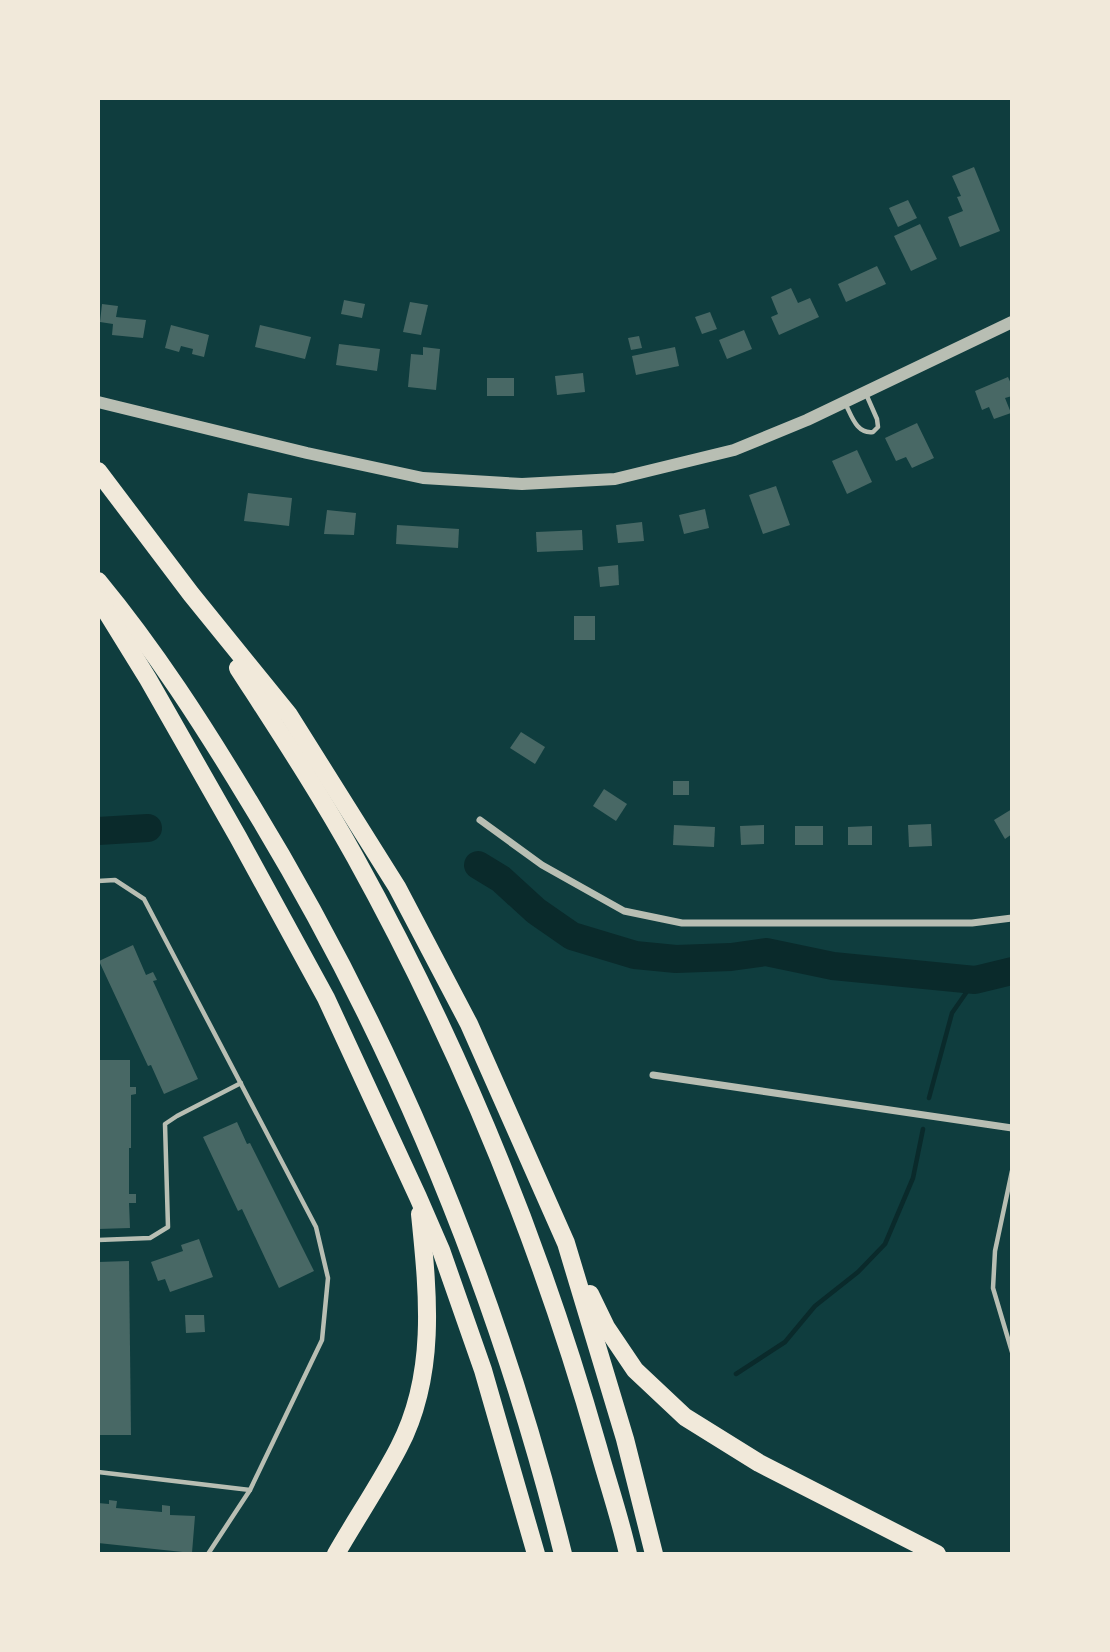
<svg xmlns="http://www.w3.org/2000/svg" width="1110" height="1652" font-family="Roboto,sans-serif">
<rect width="100%" height="100%" fill="#0f3d3e"/>
<g fill="none" stroke-linecap="round" stroke-linejoin="round">
<!-- stream -->
<g stroke="#0a2a2b" stroke-width="4.5">
<path d="M929,1098L952,1013L975,980"/>
<path d="M736,1374L785,1342L815,1306L858,1272L885,1244L913,1178L923,1129"/>
</g>
<!-- river -->
<g stroke="#0a2a2b" stroke-width="28">
<path d="M98,831L148,828"/>
<path d="M478,865L501,879L536,911L572,936L635,955L676,959L731,957L766,952L833,966L975,980L1012,971"/>
</g>
</g>
<!-- building -->
<g fill="#486865">
<path d="M974,167L1000,231L960,247L948,217L963,211L957,197L961,196L952,176Z"/>
<path d="M908,200L917,218L898,227L889,208Z"/>
<path d="M920,224L937,259L911,271L894,236Z"/>
<path d="M877,266L886,284L846,302L838,284Z"/>
<path d="M791,288L798,303L810,298L819,317L779,335L771,317L778,314L771,297Z"/>
<path d="M344,300L365,304L362,318L341,314Z"/>
<path d="M410,302L428,305L421,335L403,332Z"/>
<path d="M102,304L118,306L116,317L146,320L143,338L112,335L113,324L100,322Z"/>
<path d="M710,312L717,329L702,334L695,317Z"/>
<path d="M171,325L209,335L204,357L192,354L193,349L181,346L179,352L165,348Z"/>
<path d="M260,325L311,337L305,359L255,347Z"/>
<path d="M744,330L752,349L727,359L719,340Z"/>
<path d="M639,336L642,348L631,350L628,338Z"/>
<path d="M339,344L380,349L377,371L336,365Z"/>
<path d="M423,347L440,349L436,390L408,387L411,354L423,355Z"/>
<path d="M675,347L679,366L636,375L632,356Z"/>
<path d="M583,373L585,392L557,395L555,376Z"/>
<path d="M1008,377L1012,386V396L1005,398L1011,413L994,419L989,407L982,410L975,391Z"/>
<rect x="487" y="378" width="27" height="18"/>
<path d="M917,423L934,458L912,468L906,457L896,461L885,438Z"/>
<path d="M857,450L872,482L847,494L832,461Z"/>
<path d="M776,486L790,525L763,534L749,495Z"/>
<path d="M248,493L292,498L289,526L244,521Z"/>
<path d="M705,509L709,528L684,534L679,515Z"/>
<path d="M327,510L356,513L354,535L324,534Z"/>
<path d="M642,522L644,541L618,543L616,525Z"/>
<path d="M397,525L459,529L458,548L396,544Z"/>
<path d="M582,530L583,550L537,552L536,532Z"/>
<path d="M618,565L619,585L600,587L598,567Z"/>
<rect x="574" y="616" width="21" height="24"/>
<path d="M521,732L545,747L535,764L510,748Z"/>
<rect x="673" y="781" width="16" height="14"/>
<path d="M604,789L627,804L616,821L593,806Z"/>
<path d="M1012,809V834L1005,839L994,820Z"/>
<path d="M931,824L932,846L909,847L908,825Z"/>
<path d="M674,825L715,827L714,847L673,845Z"/>
<path d="M764,825V844L741,845L740,826Z"/>
<rect x="795" y="826" width="28" height="19"/>
<path d="M872,826V845H848V827Z"/>
<path d="M133,945L146,975L153,972L157,980L153,981L198,1079L164,1094L151,1065L148,1066L99,961Z"/>
<path d="M98,1060H130V1087H136V1094L131,1095V1148H129V1194H136V1203H129L130,1228L98,1229Z"/>
<path d="M237,1122L247,1144L250,1143L314,1271L279,1288L242,1209L238,1211L203,1137Z"/>
<path d="M199,1239L213,1277L170,1292L165,1279L158,1281L151,1262L183,1251L181,1245Z"/>
<path d="M129,1261L131,1435H98V1262Z"/>
<path d="M185,1315H204L205,1332L186,1333Z"/>
<path d="M109,1500L117,1501L116,1508L162,1512V1505L170,1506V1515L195,1516L192,1553L98,1543V1503L109,1504Z"/>
</g>
<g fill="none" stroke-linecap="round" stroke-linejoin="round">
<!-- service -->
<g stroke="#b8beb3" stroke-width="4.5">
<path d="M846,405C852,417 857,434 873,432L878,427L877,419L866,394"/>
<path d="M98,881L115,880L144,899L316,1227L328,1278L322,1340L250,1490L208,1554"/>
<path d="M1012,1171L995,1251L993,1288L1012,1352"/>
<path d="M98,1240L150,1238L168,1227L165,1124L177,1116L241,1083"/>
<path d="M98,1472L250,1490"/>
</g>
<!-- minor -->
<g stroke="#b8beb3" stroke-width="7">
<path d="M480,820L542,865L624,911L682,923H972L1012,918"/>
<path d="M653,1075L1012,1128"/>
</g>
<!-- tertiary -->
<path stroke="#b8beb3" stroke-width="12" d="M98,402L307,453L423,478L522,484L615,479L734,450L807,420L1012,322"/>
<!-- motorway -->
<g stroke="#f1e9da" stroke-width="18">
<path d="M98,471L191,594L289,715L397,887L469,1024L566,1243L625,1439L654,1554"/>
<path d="M98,581C155,650 203,725 249,801C392,1035 497,1288 563,1554"/>
<path d="M98,598L148,679L238,837L326,998L418,1197L441,1250L483,1370L536,1554"/>
<path d="M238,668C278,730 319,792 355,857C458,1043 540,1242 598,1447C608,1483 620,1518 628,1554"/>
<path d="M590,1294L606,1327L635,1370L685,1417L759,1463L937,1554"/>
<path d="M336,1554C356,1519 381,1482 399,1447C437,1374 428,1293 420,1214"/>
</g>
</g>
<!-- border -->
<rect width="1110" height="1652" fill="none" stroke="#f1e9da" stroke-width="200"/>
</svg>
